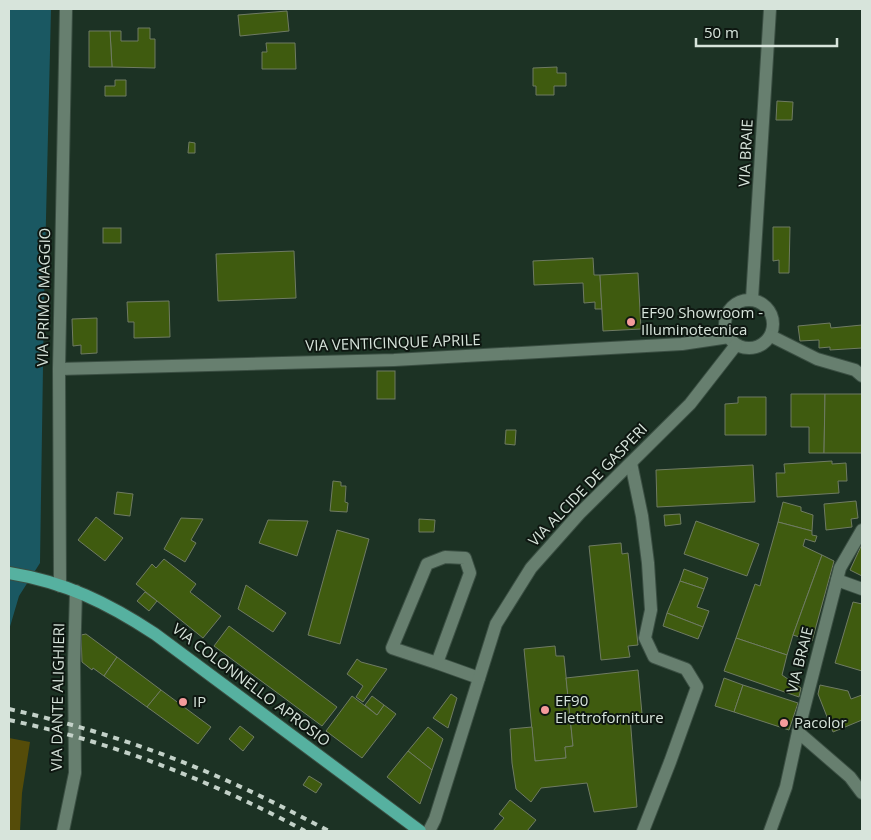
<svg xmlns="http://www.w3.org/2000/svg" width="871" height="840" font-family="'Open Sans',sans-serif">
<rect width="100%" height="100%" fill="#1c3224"/>
<!-- green -->
<path fill="#554c09" d="M9,738L30,742L22,793L20,831H9Z"/>
<!-- water -->
<path fill="#1a5862" d="M9,9H51L44,302L40,563L19,596L9,630Z"/>
<!-- building -->
<g fill="#3f5b0f" stroke="#6f7b63">
<path d="M287,11L289,31L240,36L238,15Z"/>
<path d="M138,28H150V39H155V68L112,67L110,31H121V41H138Z"/>
<path d="M89,31H110L112,67H89Z"/>
<path d="M266,43H295L296,69H262V52H267Z"/>
<path d="M557,67V73H566V86H554V95H536V86H533V68Z"/>
<path d="M115,80H126V96H105V86H115Z"/>
<path d="M777,101L793,102L792,120H776Z"/>
<path d="M189,142L195,143V153H188Z"/>
<path d="M773,227H790L789,273H779V260L773,261Z"/>
<rect x="103" y="228" width="18" height="15"/>
<path d="M294,251L296,298L218,301L216,254Z"/>
<path d="M593,258L594,275H600L602,309H595V302L584,303L583,283L534,285L533,261Z"/>
<path d="M638,273L641,329L603,331L600,275Z"/>
<path d="M169,301L170,337L134,338V322H128L127,302Z"/>
<path d="M97,318V353L81,354V345L73,346L72,319Z"/>
<path d="M830,323L831,328L862,325V348L830,350V347L819,348V340L800,341L798,326Z"/>
<rect x="377" y="371" width="18" height="28"/>
<path d="M791,394H825L824,453H809V427H791Z"/>
<path d="M825,394H862V453H824Z"/>
<path d="M738,397H766V435H725V404L738,403Z"/>
<path d="M506,430H516L515,445L505,444Z"/>
<path d="M832,461V464L846,463L847,481H838L839,493L777,497L776,473H785L784,464Z"/>
<path d="M753,465L755,502L657,507L656,470Z"/>
<path d="M333,481L341,482V486H346L345,502L348,503L347,512L330,511Z"/>
<path d="M117,492L133,494L130,516L114,514Z"/>
<path d="M856,501L858,518L851,519L852,527L826,530L824,504Z"/>
<path d="M783,502L801,507V511L813,515L812,531L778,522Z"/>
<path d="M680,514L681,524L665,526L664,515Z"/>
<path d="M96,517L123,538L105,561L78,540Z"/>
<path d="M181,518L203,519L191,540L196,543L185,562L164,549Z"/>
<path d="M419,519L435,520L434,532H419Z"/>
<path d="M268,520L308,521L297,556L259,543Z"/>
<path d="M696,521L759,544L747,576L684,554Z"/>
<path d="M778,522L812,531V535L817,536L815,542L805,539L803,546L822,555L793,635L787,655L736,638L755,584L760,586Z"/>
<path d="M337,530L369,539L340,644L308,635Z"/>
<path d="M621,543L622,554L628,553L638,645L628,646L630,657L601,660L589,546Z"/>
<path d="M862,544V576L850,570Z"/>
<path d="M822,555L834,561L812,641L793,635Z"/>
<path d="M164,559L196,584L190,592L221,616L203,638L136,584L152,564L156,568Z"/>
<path d="M684,569L708,578L704,589L680,581Z"/>
<path d="M680,581L704,589L697,607L709,611L703,627L667,613Z"/>
<path d="M246,585L286,613L273,632L238,609Z"/>
<path d="M145,592L157,601L149,611L137,601Z"/>
<path d="M853,602L862,604V671L835,663Z"/>
<path d="M667,613L703,627L698,639L663,626Z"/>
<path d="M229,626L337,707L322,726L214,646Z"/>
<path d="M86,634L117,657L104,676L93,668L92,670L82,662L81,635Z"/>
<path d="M736,638L787,655L782,675L801,688L799,697L724,671Z"/>
<path d="M555,646L556,656H564L573,746L565,747L566,758L535,761L524,649Z"/>
<path d="M117,657L161,690L147,707L104,676Z"/>
<path d="M357,659L361,662L387,669L363,702L356,697L363,686L347,674Z"/>
<path d="M638,670L642,714L630,716L637,807L594,812L587,783L541,788L531,802L516,789L512,763L510,729L532,727L535,761L566,758L565,747L573,746L566,678Z"/>
<path d="M724,678L743,685L734,712L715,706Z"/>
<path d="M743,685L798,703L789,730L734,712Z"/>
<path d="M820,685L848,691L851,699L862,695V720L833,732L818,694Z"/>
<path d="M161,690L211,727L198,744L147,707Z"/>
<path d="M451,694L457,698L448,728L433,718Z"/>
<path d="M352,696L377,715L384,705L396,714L362,758L326,731Z"/>
<path d="M372,696L384,705L377,715L365,705Z"/>
<path d="M240,726L254,737L243,751L229,739Z"/>
<path d="M428,727L443,739L432,770L408,751Z"/>
<path d="M408,751L432,770L420,804L387,777Z"/>
<path d="M309,776L322,784L316,793L303,785Z"/>
<path d="M510,800L536,820L527,831H493L504,818L499,814Z"/>
</g>
<g fill="none" stroke-linecap="round" stroke-linejoin="round">
<!-- minor casing -->
<g stroke="#3b4f43" stroke-width="14">
<g id="minor">
<path d="M752,299L770,9"/>
<circle cx="749" cy="324" r="24"/>
<path d="M771,336L817,359L855,370L862,376"/>
<path d="M59,369L394,360L682,344L729,337"/>
<path d="M631,463L642,516L648,563L651,610L645,638L654,657L686,669L697,687L670,762L643,831"/>
<path d="M837,580L862,589"/>
<path d="M60,586L59,369L66,9"/>
<path d="M437,663L392,648L427,564L445,557L465,558L470,573L437,663L479,678"/>
<path d="M798,732L850,777L862,793"/>
<path d="M63,831L75,773L74,663L76,591"/>
<path d="M429,831L435,819L496,624L531,568L579,514L690,404L736,345"/>
<path d="M770,831L786,787L798,732L840,568L862,530"/>
</g>
</g>
<!-- major casing -->
<g stroke="#3b4f43" stroke-width="14">
<path id="major" d="M9,573C65,582 108,603 155,634L420,831"/>
</g>
<!-- minor -->
<use href="#minor" stroke="#677f6f" stroke-width="12"/>
<!-- major -->
<use href="#major" stroke="#56b1a0" stroke-width="12"/>
<!-- rail -->
<g stroke="#c3d1c8" stroke-width="4" stroke-dasharray="6 6" stroke-linecap="butt">
<path d="M9,709C84,726 159,750 230,782C264,797 296,814 329,831"/>
<path d="M9,720C112,742 212,781 305,831"/>
</g>
</g>
<!-- markers -->
<g fill="#f59b9b" stroke="#0e1711" stroke-width="2">
<circle cx="631" cy="322" r="5"/>
<circle cx="183" cy="702" r="5"/>
<circle cx="545" cy="710" r="5"/>
<circle cx="784" cy="723" r="5"/>
</g>
<g text-anchor="middle" stroke-width="4" stroke-linejoin="round" paint-order="stroke">
<!-- street labels -->
<g font-size="15" fill="#d7e4db" stroke="#0e1711">
<text transform="translate(746 153) rotate(-87)" y="5">VIA BRAIE</text>
<text transform="translate(44 297) rotate(-89)" y="5">VIA PRIMO MAGGIO</text>
<text transform="translate(393 343) rotate(-2)" y="5">VIA VENTICINQUE APRILE</text>
<text transform="translate(588 485) rotate(-46)" y="5">VIA ALCIDE DE GASPERI</text>
<text transform="translate(800 660) rotate(-76)" y="5">VIA BRAIE</text>
<text transform="translate(251 685) rotate(37)" y="5">VIA COLONNELLO APROSIO</text>
<text transform="translate(58 697) rotate(-89)" y="5">VIA DANTE ALIGHIERI</text>
</g>
<!-- poi labels -->
<g font-size="15" fill="#d7e4db" stroke="#0e1711" text-anchor="start">
<text x="641" y="318">EF90 Showroom -<tspan x="641" dy="17">Illuminotecnica</tspan></text>
<text x="555" y="706">EF90<tspan x="555" dy="17">Elettroforniture</tspan></text>
<text x="193" y="707">IP</text>
<text x="794" y="728">Pacolor</text>
</g>
</g>
<!-- border -->
<rect width="871" height="840" fill="none" stroke="#d7e4db" stroke-width="20"/>
<!-- scale -->
<path d="M696 38v8h141v-8" fill="none" stroke="#d7e4db" stroke-width="2.5"/>
<text x="704" y="38" font-size="15" fill="#d7e4db" stroke="#0e1711" stroke-width="4" paint-order="stroke">50 m</text>
</svg>
